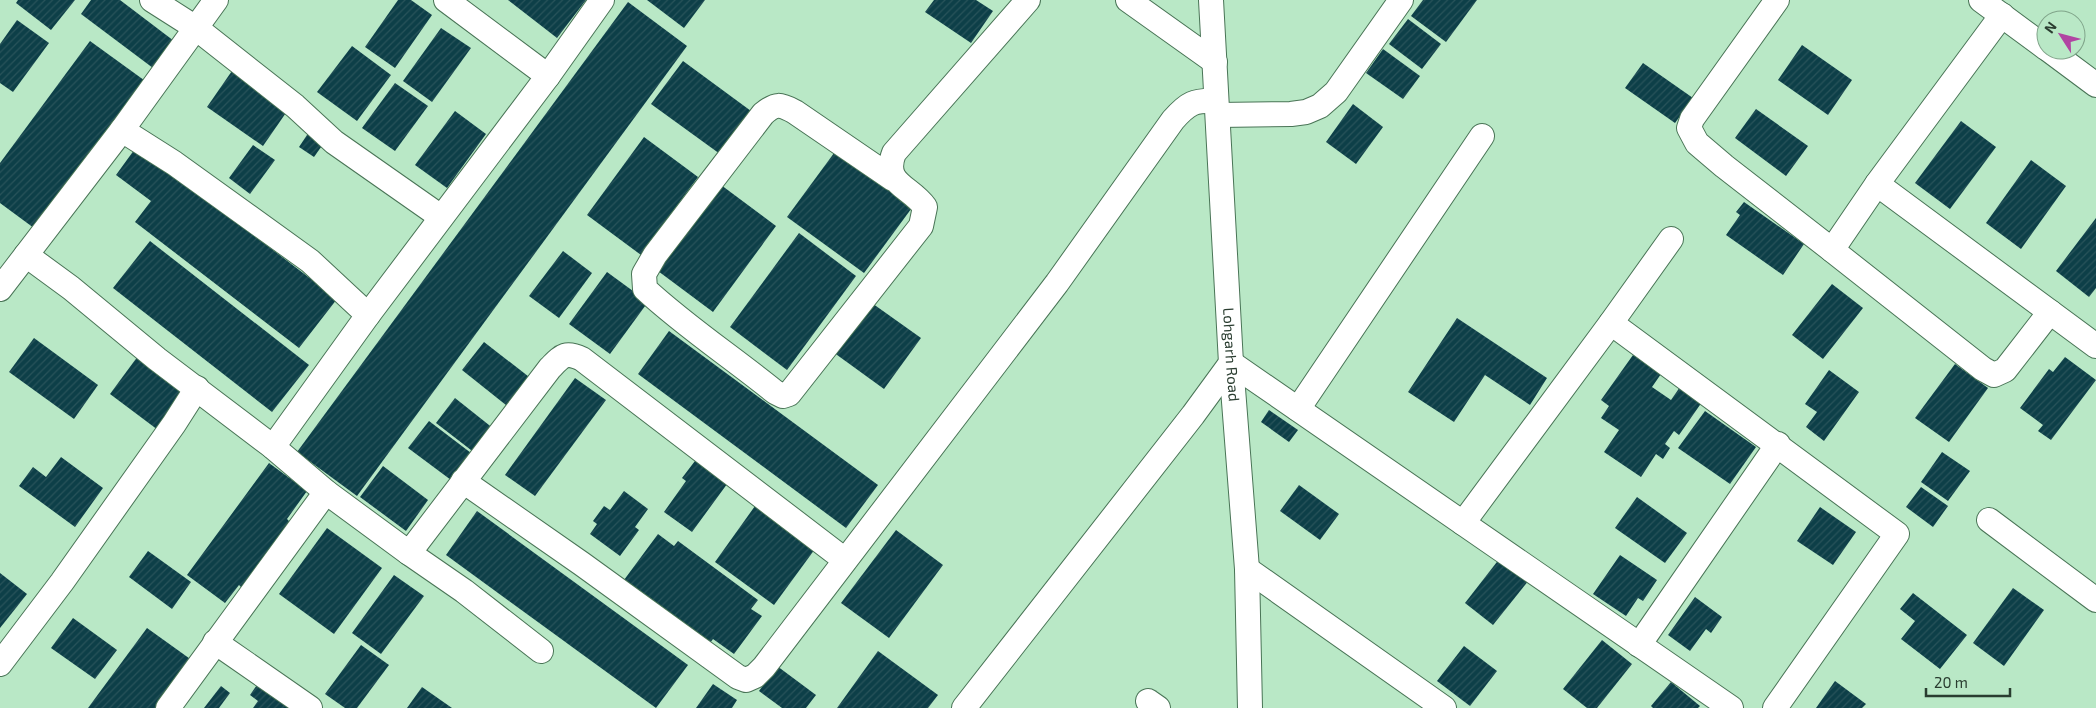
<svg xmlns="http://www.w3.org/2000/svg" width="2096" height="708" font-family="'Exo 2',sans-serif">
<defs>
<pattern id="building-hatch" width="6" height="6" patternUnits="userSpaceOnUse" patternTransform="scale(1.25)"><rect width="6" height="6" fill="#0d3f48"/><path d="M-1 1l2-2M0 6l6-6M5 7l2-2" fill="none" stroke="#28535a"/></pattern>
</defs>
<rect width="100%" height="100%" fill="#b9e8c6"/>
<!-- building -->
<g fill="url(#building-hatch)">
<path d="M18,0H75L51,30L16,3Z"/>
<path d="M91,0H120L174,41L153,68L81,14Z"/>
<path d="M398,0H411L432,15L395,68L365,47Z"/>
<path d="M508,0H586L557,38Z"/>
<path d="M647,0H705L684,28Z"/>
<path d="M934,0H976L993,11L971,43L925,12Z"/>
<path d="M1423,0H1477L1446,42L1411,16Z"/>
<path d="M628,2L687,46L357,496L297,452Z"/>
<path d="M1408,19L1441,44L1422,69L1389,44Z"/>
<path d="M17,20L49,43L13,92L0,83V44Z"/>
<path d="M441,28L471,48L432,102L403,81Z"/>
<path d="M90,41L148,83L38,231L0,203V163Z"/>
<path d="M1802,45L1852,80L1828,115L1778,80Z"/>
<path d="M352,46L391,75L357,121L317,92Z"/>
<path d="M1383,49L1420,76L1403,99L1366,73Z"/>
<path d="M683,61L751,111L720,154L651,104Z"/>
<path d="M1643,63L1693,98L1675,123L1625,88Z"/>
<path d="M234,68L290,107L263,146L207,107Z"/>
<path d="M395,83L428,106L395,151L362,128Z"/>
<path d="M1353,104L1383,127L1356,164L1326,142Z"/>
<path d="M1756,109L1808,146L1786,176L1735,138Z"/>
<path d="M455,111L486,134L447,188L415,165Z"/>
<path d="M1961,121L1996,147L1950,209L1915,183Z"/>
<path d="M311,129L326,140L314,157L299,147Z"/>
<path d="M644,137L698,177L641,255L587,215Z"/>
<path d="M253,145L275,160L250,194L229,178Z"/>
<path d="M137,146L337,299L299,348L135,222L151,201L116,175Z"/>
<path d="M837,149L914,205L864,273L787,217Z"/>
<path d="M2031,160L2066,186L2021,249L1986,223Z"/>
<path d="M721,185L776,226L713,312L658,271Z"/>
<path d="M1744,202L1804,244L1783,275L1726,235L1740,215L1736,212Z"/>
<path d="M2096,218V288L2089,297L2056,271Z"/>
<path d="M799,233L856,276L787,370L730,327Z"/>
<path d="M150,241L309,365L272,412L113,288Z"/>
<path d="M563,251L592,273L559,318L529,296Z"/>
<path d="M607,272L648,302L610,354L569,324Z"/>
<path d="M1832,284L1863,308L1823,359L1792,335Z"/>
<path d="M869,301L921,338L884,389L833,352Z"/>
<path d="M1457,318L1547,378L1530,405L1485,375L1454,422L1408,392Z"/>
<path d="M669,331L878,485L846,528L638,374Z"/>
<path d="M34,338L98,385L74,419L9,372Z"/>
<path d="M484,342L533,380L511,409L462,370Z"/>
<path d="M1633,355L1661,374L1652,387L1671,400L1680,387L1702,402L1679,435L1674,431L1665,444L1670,448L1663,459L1656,454L1641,477L1604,452L1619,430L1601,418L1609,406L1601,400Z"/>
<path d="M138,356L190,395L162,433L110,394Z"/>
<path d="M2065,357L2096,380L2051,440L2038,431L2043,425L2020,408L2049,369L2053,372Z"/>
<path d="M1955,364L1988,388L1949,442L1915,418Z"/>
<path d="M1829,370L1859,392L1824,441L1806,427L1817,412L1805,404Z"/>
<path d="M575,378L606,400L535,496L505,475Z"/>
<path d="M455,398L499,433L480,457L436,423Z"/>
<path d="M1269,410L1298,430L1289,442L1261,422Z"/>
<path d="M1705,411L1756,447L1730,484L1678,448Z"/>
<path d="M429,421L471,453L451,480L408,448Z"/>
<path d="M1942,452L1970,471L1948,501L1921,482Z"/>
<path d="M61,457L103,488L75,527L19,486L33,467L46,477Z"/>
<path d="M698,457L730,480L692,532L664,512L686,481L682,478Z"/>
<path d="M269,463L307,491L287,519L290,522L242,588L239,585L225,603L187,575Z"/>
<path d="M383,466L428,500L406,531L360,497Z"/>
<path d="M1299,485L1339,514L1320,540L1280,511Z"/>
<path d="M1921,487L1948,506L1933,527L1906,507Z"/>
<path d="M624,491L648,509L635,527L639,530L620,556L590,534L597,524L593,521L604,506L610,510Z"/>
<path d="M1637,497L1687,533L1665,563L1615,528Z"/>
<path d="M755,506L815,549L774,605L715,562Z"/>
<path d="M1820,507L1856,532L1833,565L1797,541Z"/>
<path d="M477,511L688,665L656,708L446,555Z"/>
<path d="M327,528L382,568L334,634L279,594Z"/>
<path d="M896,530L943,565L889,638L841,603Z"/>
<path d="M658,534L674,546L678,541L758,600L751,609L762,616L734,654L713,639L710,643L624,580Z"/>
<path d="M148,551L191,582L172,609L129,577Z"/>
<path d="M1620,555L1657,580L1643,601L1638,598L1626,616L1593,594Z"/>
<path d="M1500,558L1529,580L1493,625L1465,603Z"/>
<path d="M0,573L27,594L0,628Z"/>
<path d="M394,575L424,596L381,654L352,633Z"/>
<path d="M2013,588L2044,610L2004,666L1973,643Z"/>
<path d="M1913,593L1967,635L1940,669L1901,639L1915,621L1900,609Z"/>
<path d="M1695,597L1722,617L1711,633L1706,629L1690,651L1668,635Z"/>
<path d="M73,618L117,650L95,679L51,648Z"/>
<path d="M147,628L193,661L159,708H88Z"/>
<path d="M1602,640L1632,664L1597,708H1587L1563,689Z"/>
<path d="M361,645L389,665L357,708H345L325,694Z"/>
<path d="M1464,646L1497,671L1470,706L1437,681Z"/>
<path d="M878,651L938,695L928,708H837Z"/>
<path d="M777,666L816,695L806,708H782L759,691Z"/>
<path d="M1835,681L1866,704L1862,708H1816Z"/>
<path d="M259,682L297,708H253L258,701L250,695Z"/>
<path d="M1671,682L1700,706L1698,708H1653L1651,706Z"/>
<path d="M713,684L737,700L732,708H696Z"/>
<path d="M221,686L230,693L219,708H204Z"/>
<path d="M422,687L452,708H407Z"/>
</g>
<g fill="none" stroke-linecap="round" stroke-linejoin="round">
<!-- minor casing -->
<g stroke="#497456" stroke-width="26">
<g id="minor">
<path d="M152,0L196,28L295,106L334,142L441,217"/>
<path d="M446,0L548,76"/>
<path d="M602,0L548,76L368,315L273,447L326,492L409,553L550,368C562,356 565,351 582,359L845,560"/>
<path d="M1128,0L1215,62"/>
<path id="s1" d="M1211,0L1231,363L1247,569L1250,708"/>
<path d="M1777,0L1692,119L1689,128L1697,143L1724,166L1832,250L1877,184L2002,15"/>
<path d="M1981,0L2046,48"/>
<path d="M2049,50L2096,85"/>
<path d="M1218,115L1291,114L1306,112L1320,106L1336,92L1401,0"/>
<path d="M122,130L174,163L310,261L368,315"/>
<path d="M893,179L795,112C780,104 776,103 763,114L655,255L644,274L645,289C686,327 732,357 775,392L783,396L789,394L921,226L925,207C910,186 882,184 894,153L1028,0"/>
<path d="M1877,184L2050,312"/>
<path d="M1832,250L1983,369L1994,375L2005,370L2050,312L2096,346"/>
<path d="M26,255L71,288L157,359L273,447"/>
<path d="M0,289L122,130L216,0"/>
<path d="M1611,323L1897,534L1775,708"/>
<path d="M1298,409L1482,136"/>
<path d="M463,481L582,564L738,677L746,680L755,676L764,667L1057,283L1173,120C1188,103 1194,100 1216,101"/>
<path d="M1989,520L2096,600"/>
<path d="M1463,523L1611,323L1671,239"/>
<path d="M409,553L464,591L541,651"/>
<path d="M1247,569L1444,708"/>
<path d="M215,642L310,708"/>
<path d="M1639,645L1778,444"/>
<path d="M0,664L62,582L174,424L197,388"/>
<path d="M1148,701L1158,708"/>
<path d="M168,708L326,492"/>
<path d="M964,708L1193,415L1231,363L1731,708"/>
</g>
</g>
<!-- minor -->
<use href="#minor" stroke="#fff" stroke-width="24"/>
</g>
<g text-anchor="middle" stroke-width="5" stroke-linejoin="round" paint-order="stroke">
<!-- street labels -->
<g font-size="15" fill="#2a3d30" stroke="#b9e8c6">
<text dy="5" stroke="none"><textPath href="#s1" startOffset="355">Lohgarh Road</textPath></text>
</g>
</g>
<!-- north arrow -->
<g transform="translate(2061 35) rotate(306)"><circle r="24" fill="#b9e8c6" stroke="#80a48a"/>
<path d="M0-4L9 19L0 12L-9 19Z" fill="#b144a2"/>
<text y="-8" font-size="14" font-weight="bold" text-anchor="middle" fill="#2a3d30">N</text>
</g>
<!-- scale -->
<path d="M1926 688v8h84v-8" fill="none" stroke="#2a3d30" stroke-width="2.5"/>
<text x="1934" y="688" font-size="15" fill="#2a3d30" stroke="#b9e8c6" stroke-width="4" paint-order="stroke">20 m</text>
</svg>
